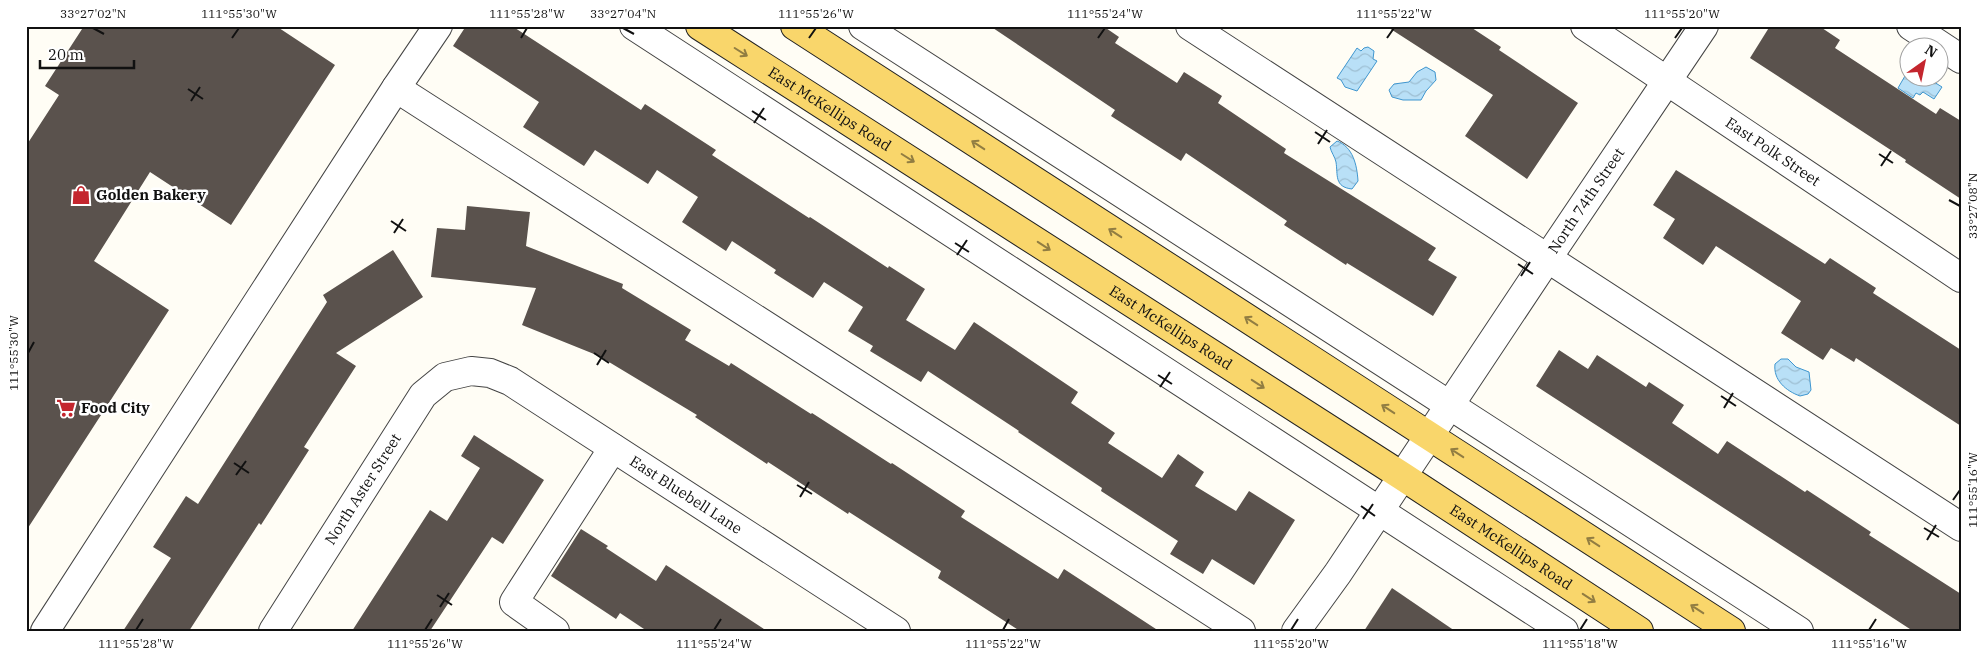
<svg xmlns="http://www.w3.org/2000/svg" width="1987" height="657" font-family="'IBM Plex Serif',serif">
<defs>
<pattern id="water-waves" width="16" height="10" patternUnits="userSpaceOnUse" patternTransform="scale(1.25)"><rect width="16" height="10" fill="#b9e0f7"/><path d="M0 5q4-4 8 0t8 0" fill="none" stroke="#9ebfd3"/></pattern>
</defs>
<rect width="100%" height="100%" fill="#fffdf5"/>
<!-- water -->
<g fill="url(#water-waves)" stroke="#3f96cf">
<path d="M1368,47L1374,51L1373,59L1377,61L1357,91L1345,87L1341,80L1337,78L1357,48L1361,51L1364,48Z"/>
<path d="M1426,67L1435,72L1436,80L1426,91L1421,100H1403L1392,97L1389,90L1394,84L1409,82L1417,72Z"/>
<path d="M1909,69L1910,78L1936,79L1934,82L1942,87L1934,99L1923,92L1920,95L1916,93L1913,98L1898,88Z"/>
<path d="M1337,141C1353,147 1357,165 1358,181L1352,189C1334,187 1338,175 1336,162C1335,157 1331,152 1330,147Z"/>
<path d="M1781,359H1788L1796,367L1809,372L1811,390L1808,394L1800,396C1786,391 1773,380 1775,364Z"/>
</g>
<!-- building -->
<g fill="#5a524d">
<path d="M84,26H276L335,65L231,225L150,172L94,261L169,310L26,531V146L59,95L45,86Z"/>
<path d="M466,26H512L641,110L645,104L716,150L712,155L809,218L810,217L888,268L889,266L925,289L906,320L955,350L974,322L1078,392L1071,403L1115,433L1108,443L1162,478L1178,454L1204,472L1195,486L1236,511L1249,491L1295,520L1254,585L1212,559L1203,574L1170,554L1178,541L1101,491L1102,488L1018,432L1019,431L928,371L921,382L870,351L873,346L848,331L863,307L824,282L813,298L774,273L776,270L732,241L726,251L682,222L698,197L657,170L648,184L595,150L584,166L523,127L539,102L453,46Z"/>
<path d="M990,26H1103L1119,37L1115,43L1177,83L1184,72L1222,96L1218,103L1286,149L1284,153L1436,248L1428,260L1457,277L1433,316L1347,263L1346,265L1284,225L1287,221L1186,153L1181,161L1111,116L1115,110Z"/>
<path d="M1386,26H1469L1501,47L1499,50L1578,103L1527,179L1465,136L1493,95Z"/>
<path d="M1770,26H1819L1840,40L1835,48L1936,114L1940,108L1961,121V199L1905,162L1906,160L1750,58Z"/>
<path d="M1676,170L1825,264L1830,258L1876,288L1873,293L1961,350V426L1856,358L1854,362L1831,348L1823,360L1781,333L1801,301L1716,246L1703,265L1663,238L1675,219L1653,205Z"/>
<path d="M467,206L530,212L526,246L623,284L622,288L691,330L685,340L729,366L731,363L811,414L812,413L891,464L892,463L965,511L961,517L1058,579L1064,569L1159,631H1020L938,578L941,571L849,512L848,514L768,462L767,464L695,417L697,415L599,356L522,325L536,288L431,277L437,228L465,230Z"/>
<path d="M393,250L423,297L336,353L356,366L304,447L309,450L261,525L259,523L189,631H123L171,558L153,547L186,496L198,504L327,302L323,295Z"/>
<path d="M1559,350L1588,369L1597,355L1646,387L1649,382L1684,405L1672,423L1718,454L1727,441L1805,492L1807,490L1871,532L1869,535L1961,594V631H1913L1536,386Z"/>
<path d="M474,435L544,480L503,544L492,537L430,631H352L430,510L447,521L480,468L461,456Z"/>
<path d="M581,529L608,546L606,548L656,581L666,565L767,631H647L620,613L616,619L551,576Z"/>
<path d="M1392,588L1455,631H1364Z"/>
</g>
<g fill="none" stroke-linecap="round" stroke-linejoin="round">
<!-- minor casing -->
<g stroke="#444" stroke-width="30">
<g id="minor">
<path d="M634,26L1564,631"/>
<path d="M863,26L1799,631"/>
<path d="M1190,26L1961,527"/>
<path id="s1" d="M1585,26L1961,278"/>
<path d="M1911,26L1961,59"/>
<path d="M396,88L1241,631"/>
<path d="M45,631L396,88L438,26"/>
<path id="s2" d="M273,631L423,395L445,377L471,371L490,373L510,381L896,631"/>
<path d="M555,631L514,602L613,448"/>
<path id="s3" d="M1296,631L1338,573L1547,259L1704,26"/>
</g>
</g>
<!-- major casing -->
<g stroke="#222" stroke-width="30">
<g id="major">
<path id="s4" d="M700,26L1402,476L1639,631"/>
<path d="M795,26L1731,631"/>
</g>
</g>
<!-- minor -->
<use href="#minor" stroke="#fff" stroke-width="28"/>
<!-- major -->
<use href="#major" stroke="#f9d66b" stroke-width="28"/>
</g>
<!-- one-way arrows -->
<defs><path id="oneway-shaft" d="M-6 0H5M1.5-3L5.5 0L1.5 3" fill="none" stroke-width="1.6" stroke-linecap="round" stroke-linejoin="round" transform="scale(1.25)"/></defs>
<g stroke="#917d42">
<use href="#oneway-shaft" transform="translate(741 52) rotate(32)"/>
<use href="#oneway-shaft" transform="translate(978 145) rotate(-147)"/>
<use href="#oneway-shaft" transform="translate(908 158) rotate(32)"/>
<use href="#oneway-shaft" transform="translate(1115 233) rotate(-147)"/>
<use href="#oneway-shaft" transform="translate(1044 246) rotate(33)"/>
<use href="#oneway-shaft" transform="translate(1251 321) rotate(-147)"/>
<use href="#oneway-shaft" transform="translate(1258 384) rotate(33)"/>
<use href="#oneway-shaft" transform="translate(1388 409) rotate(-147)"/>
<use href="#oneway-shaft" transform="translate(1457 453) rotate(-147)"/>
<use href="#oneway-shaft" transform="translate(1593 542) rotate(-147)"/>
<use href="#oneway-shaft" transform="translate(1589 598) rotate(33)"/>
<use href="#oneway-shaft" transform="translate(1697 609) rotate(-147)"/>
</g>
<!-- ticks -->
<path fill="none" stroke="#111" stroke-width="2" d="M93,28L104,34M623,28L634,34M232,38L239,28M521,38L527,28M809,38L816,28M1098,38L1105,28M1387,38L1394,28M1675,38L1682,28M188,89L203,99M191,101L200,87M752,111L766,120M754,123L764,108M1315,132L1330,142M1318,144L1327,130M1879,154L1893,163M1881,166L1891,151M1949,200L1960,206M391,221L406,231M394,233L403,219M955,243L969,252M957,255L967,240M1518,264L1533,274M1521,276L1530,262M28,353L34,342M594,353L609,363M597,365L606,350M1158,375L1172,384M1160,387L1170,372M1721,396L1736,406M1724,408L1733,393M234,463L249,473M236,475L246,461M797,485L812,494M800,497L809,482M1953,500L1960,490M1361,506L1375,516M1363,519L1373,504M1924,528L1939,537M1927,540L1936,525M437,595L452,605M440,607L449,593M136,630L143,619M425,630L432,619M714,630L721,619M1003,630L1009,619M1291,630L1298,619M1580,630L1587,619M1869,630L1876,619"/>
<!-- icons -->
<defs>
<g id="shop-bare" transform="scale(1.5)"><path d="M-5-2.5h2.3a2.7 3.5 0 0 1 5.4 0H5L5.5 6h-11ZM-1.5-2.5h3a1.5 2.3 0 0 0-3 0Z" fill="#c4262e" stroke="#fff" stroke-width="2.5" paint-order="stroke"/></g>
<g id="supermarket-bare" transform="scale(1.5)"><path d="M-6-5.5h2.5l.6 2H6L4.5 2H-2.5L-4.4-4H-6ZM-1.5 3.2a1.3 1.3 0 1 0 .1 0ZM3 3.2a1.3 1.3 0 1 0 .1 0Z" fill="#c4262e" stroke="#fff" stroke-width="2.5" paint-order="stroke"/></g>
</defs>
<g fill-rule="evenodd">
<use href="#shop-bare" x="81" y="195"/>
<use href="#supermarket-bare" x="66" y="408"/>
</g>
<g text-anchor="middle" stroke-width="5" stroke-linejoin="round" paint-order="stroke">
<!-- street labels -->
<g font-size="15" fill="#111" stroke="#fff">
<text dy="5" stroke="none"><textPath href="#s4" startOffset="154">East McKellips Road</textPath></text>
<text dy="5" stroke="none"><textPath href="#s1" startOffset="226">East Polk Street</textPath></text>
<text dy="5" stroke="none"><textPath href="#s3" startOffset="519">North 74th Street</textPath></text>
<text dy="5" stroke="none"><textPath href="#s4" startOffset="559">East McKellips Road</textPath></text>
<text dy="5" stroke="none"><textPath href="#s2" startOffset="168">North Aster Street</textPath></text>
<text dy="5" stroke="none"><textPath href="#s2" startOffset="585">East Bluebell Lane</textPath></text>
<text dy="5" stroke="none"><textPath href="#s4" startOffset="964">East McKellips Road</textPath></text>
</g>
<!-- poi labels -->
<g font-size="15" font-weight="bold" fill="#111" stroke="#fff" text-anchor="start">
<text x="96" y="200">Golden Bakery</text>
<text x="81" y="413">Food City</text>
</g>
</g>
<!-- border -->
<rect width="1987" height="657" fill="none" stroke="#ffffff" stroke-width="55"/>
<!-- north arrow -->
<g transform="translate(1924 62) rotate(33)"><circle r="24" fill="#ffffff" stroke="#a0a0a0"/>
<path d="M0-4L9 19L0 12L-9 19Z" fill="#c4262e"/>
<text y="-8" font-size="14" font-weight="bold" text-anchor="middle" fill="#111111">N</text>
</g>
<!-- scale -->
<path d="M40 60v8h94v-8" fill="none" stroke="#111111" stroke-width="2.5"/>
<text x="48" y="60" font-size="15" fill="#111111" stroke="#ffffff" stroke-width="4" paint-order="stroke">20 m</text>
<rect x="28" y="28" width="1932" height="602" fill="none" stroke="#111" stroke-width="2"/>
<g font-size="12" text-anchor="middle" fill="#111">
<text x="93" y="18">33°27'02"N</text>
<text x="239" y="18">111°55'30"W</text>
<text x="527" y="18">111°55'28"W</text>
<text x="623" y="18">33°27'04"N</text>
<text x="816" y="18">111°55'26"W</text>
<text x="1105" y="18">111°55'24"W</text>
<text x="1394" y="18">111°55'22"W</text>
<text x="1682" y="18">111°55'20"W</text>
<text transform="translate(1973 206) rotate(-90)" y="4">33°27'08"N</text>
<text transform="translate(14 353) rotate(-90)" y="4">111°55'30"W</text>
<text transform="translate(1973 490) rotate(-90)" y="4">111°55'16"W</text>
<text x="136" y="648">111°55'28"W</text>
<text x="425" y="648">111°55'26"W</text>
<text x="714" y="648">111°55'24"W</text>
<text x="1003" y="648">111°55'22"W</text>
<text x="1291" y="648">111°55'20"W</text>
<text x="1580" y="648">111°55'18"W</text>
<text x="1869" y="648">111°55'16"W</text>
</g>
</svg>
